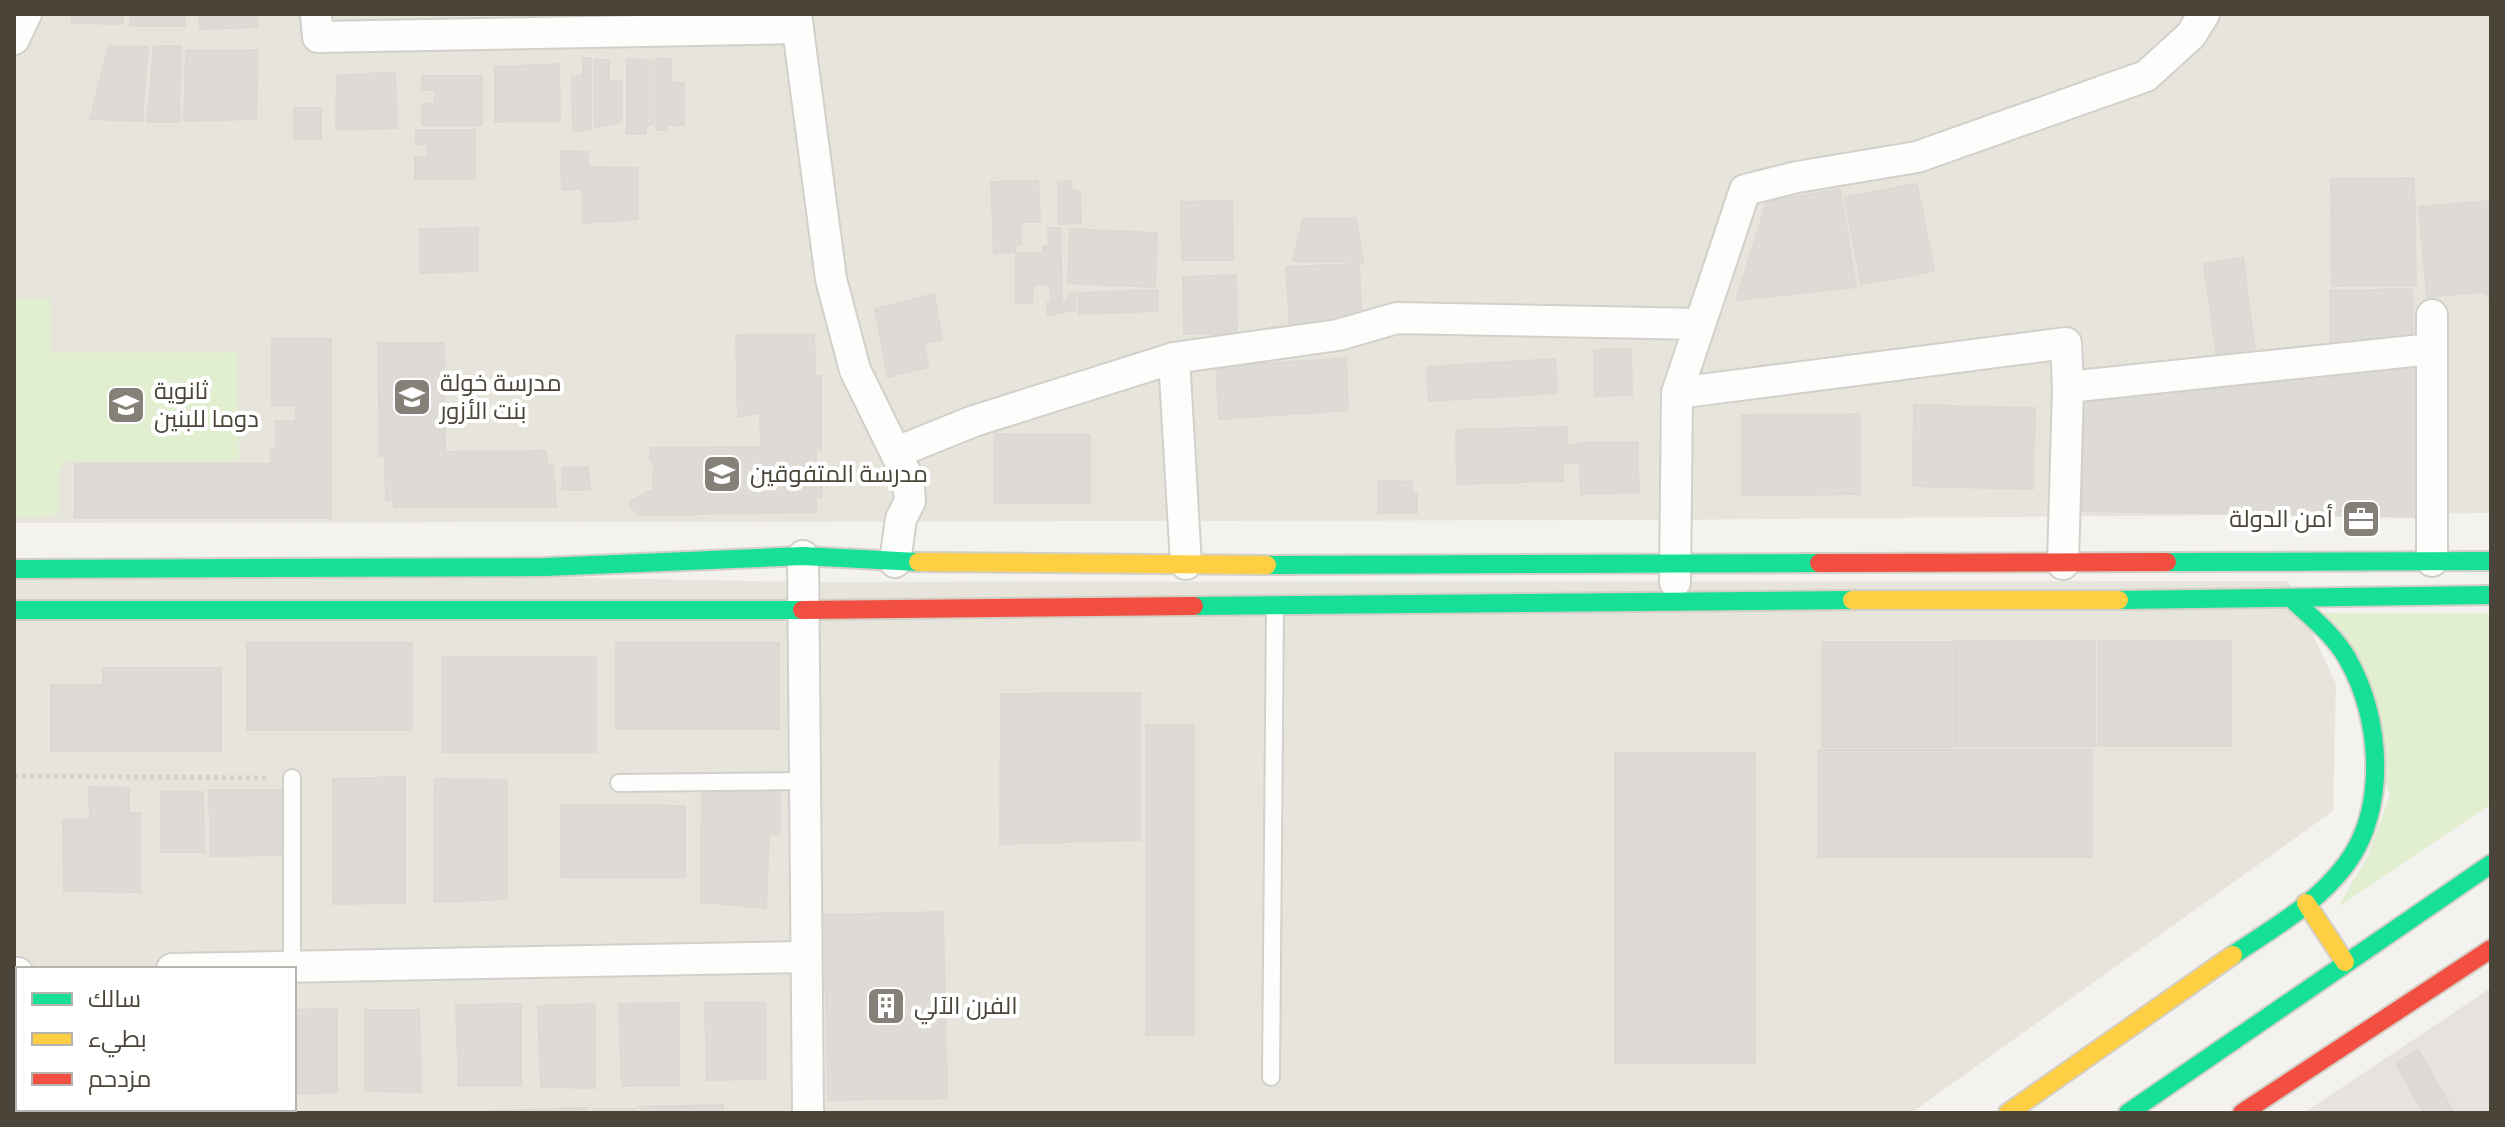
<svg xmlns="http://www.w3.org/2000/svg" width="2505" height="1127" font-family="'IBM Plex Sans',Cairo,sans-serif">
<rect width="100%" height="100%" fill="#f4f2ee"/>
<!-- residential -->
<g fill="#e7e4dc" fill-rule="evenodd">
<path d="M14,14H2491V513L1656,520L14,523Z"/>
<path d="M363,574L807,582L2288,581L2336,684L2333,811L1911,1113H14V577ZM18,969H294V1109H18Z"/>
</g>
<!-- industrial -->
<path fill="#e6e2de" d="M2491,988V1113H2304Z"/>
<!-- green -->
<g fill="#e1eecf">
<path d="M14,298H50L51,353L237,352L239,461H62V469L58,470V516L14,517Z"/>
<path d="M2324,613H2491V804L2338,907L2367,858L2390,795Z"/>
</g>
<!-- building -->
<g fill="#dedbd6" stroke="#dcd9d4" stroke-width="2">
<path d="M72,14H123V24L72,23Z"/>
<path d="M130,14H184L185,26H130Z"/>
<path d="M199,14H257L258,27L200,29Z"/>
<path d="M109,46L148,47L142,121L90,119Z"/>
<path d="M154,46H181L179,122H147Z"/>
<path d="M258,50L256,119L184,121L186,51Z"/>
<path d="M583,58H591V129L573,131L572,77L583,76Z"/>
<path d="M627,59L653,61V123L645,127V134H627Z"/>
<path d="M656,59H671V83H684V125H666V130H656Z"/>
<path d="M594,60H609V81H622L621,122L595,128Z"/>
<path d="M559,64L560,121L495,122V67Z"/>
<path d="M395,72L397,128L336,130L337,76Z"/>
<path d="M422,76H482V125H422V104H435V90H422Z"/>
<rect x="294" y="108" width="27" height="31"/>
<path d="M416,130H475V179H415V157H428V144H416Z"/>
<path d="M561,151L588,152V167L638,168V219L583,223L582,189H562Z"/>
<path d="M2414,178L2416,285L2332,286L2331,179Z"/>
<path d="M1038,181L1040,222H1020L1021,244L1015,245V252L994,253L991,182Z"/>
<path d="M1071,181V189L1080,192L1081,223L1059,224L1058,182Z"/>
<path d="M1917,184L1934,271L1861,284L1845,197Z"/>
<path d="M1840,189L1856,287L1736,300L1767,202Z"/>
<path d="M1232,201L1233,260H1182L1181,202Z"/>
<path d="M2491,201V300L2484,292L2427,297L2419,207Z"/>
<path d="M1356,218L1363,262L1293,261L1303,219Z"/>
<path d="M478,228V271L420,273V229Z"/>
<path d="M1048,228H1060L1062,300L1051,301L1050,284L1033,285L1032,303H1016V253H1043V246H1049Z"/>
<path d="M1070,229L1157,233L1155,287L1068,283Z"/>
<path d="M2243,258L2255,353L2217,358L2204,264Z"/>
<path d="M1359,264L1362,326L1290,330L1286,267Z"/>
<path d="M1236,275L1237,333L1184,334L1183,277Z"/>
<path d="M2412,289L2413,342L2331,344L2330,291Z"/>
<path d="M1157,290L1158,311L1079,314L1078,293Z"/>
<path d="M934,294L942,339L924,343L928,367L888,377L875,309Z"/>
<path d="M1068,294H1075V310L1048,315L1047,303L1068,302Z"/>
<path d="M814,334L815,376H821V450H816V469H822V497L816,498V512L641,515L630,507V501L653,490L654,462L650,461V448L761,447L760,413L738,417L736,335Z"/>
<path d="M272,339H331V518H75V464H271V450H276V421H296V405H272Z"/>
<path d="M378,343H444L445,452L546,451L547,465H553L556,507H394V500H386L385,456H380Z"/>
<path d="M1631,349L1632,395L1595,396L1594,350Z"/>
<path d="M1346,358L1348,410L1219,419L1216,367Z"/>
<path d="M2421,358L2418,517L2082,511L2085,397Z"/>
<path d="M1555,359L1557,393L1429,401L1427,367Z"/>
<path d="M1914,405L2035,408L2033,489L1913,486Z"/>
<path d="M1860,414V494L1742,495V415Z"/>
<path d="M1567,427V446L1577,445L1578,462L1563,463V481L1457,484L1456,430Z"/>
<path d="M995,434L1090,435V503H994Z"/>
<path d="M1637,442L1639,492L1581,494L1579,443Z"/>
<path d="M588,467L590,490H562V468Z"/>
<path d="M1378,481L1412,482V494H1417V513H1378Z"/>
<rect x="1957" y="641" width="138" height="105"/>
<rect x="2098" y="641" width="133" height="105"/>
<rect x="1822" y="642" width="133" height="105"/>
<rect x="247" y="643" width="165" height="87"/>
<rect x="616" y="643" width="163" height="86"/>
<rect x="442" y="657" width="154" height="95"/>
<path d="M103,668H221V751H51V685H103Z"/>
<path d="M1140,693V840L1000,844L1001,694Z"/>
<rect x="1146" y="725" width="48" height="310"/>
<rect x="1818" y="750" width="134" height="107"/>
<rect x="1954" y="750" width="138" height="107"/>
<rect x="1615" y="753" width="140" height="310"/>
<path d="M405,777V903L333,904V779Z"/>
<path d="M435,779L507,780V899L434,902Z"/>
<path d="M89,787L129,788V813H140V892L64,891L63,820L90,819Z"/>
<path d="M209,790H283V855L211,856Z"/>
<path d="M702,790H780V834H769L766,908L701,902Z"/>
<path d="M161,792H203L204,852H161V814L165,811H161Z"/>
<path d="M561,805L685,806V877H561Z"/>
<path d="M943,912L947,1098L828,1100L824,915Z"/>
<path d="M679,1003V1085L622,1086L619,1004Z"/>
<path d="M705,1003H765L766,1079L707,1080Z"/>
<path d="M521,1004V1085L459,1086L456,1005Z"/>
<path d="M595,1004V1088L541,1087L538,1006Z"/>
<path d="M337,1009V1092L294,1094V1010Z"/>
<path d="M365,1010H419L421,1092L365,1091Z"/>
<path d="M2418,1050L2454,1113H2424L2396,1063Z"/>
<path d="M723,1105L724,1113H641L640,1107Z"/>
<path d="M586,1108V1113H430Z"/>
<rect x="594" y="1109" width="42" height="4"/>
</g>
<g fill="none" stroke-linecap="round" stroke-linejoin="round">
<!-- lane casing -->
<g stroke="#d2d0cb" stroke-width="20">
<g id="lane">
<path d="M619,783L804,781"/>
<path d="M292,966V778"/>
<path d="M1271,1077L1275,605"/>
</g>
</g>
<!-- street casing -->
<g stroke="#d2d0cb" stroke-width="34">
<g id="street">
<path d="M316,14L318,37L798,28"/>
<path d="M796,14L831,279L855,370L908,478L910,501L901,519L895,562"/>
<path d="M14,39L26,14"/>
<path d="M2432,315V561"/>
<path d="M1174,358L1186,564"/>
<path d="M1677,393L2066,343L2068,387"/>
<path d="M897,452L974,421L1174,358L1338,335L1397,318L1700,324"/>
<path d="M803,556L808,1113"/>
<path d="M2063,564L2068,387L2432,349"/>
<path d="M1675,582L1677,393L1745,190L1797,177L1917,157L2146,76L2191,35L2204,14"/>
<path d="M172,969L804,957"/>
<path d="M14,973H18"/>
</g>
</g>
<!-- fast casing -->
<g stroke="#d3cfc5" stroke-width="22">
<g id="fast">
<path d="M2167,562L2491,561"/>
<path d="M1267,565L1819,563"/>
<path d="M14,569L545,567L803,556L918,562"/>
<path d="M2119,600L2491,595"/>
<path d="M1194,606L1852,600"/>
<path d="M14,610H802"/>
<path d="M2233,955C2273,928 2318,903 2347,863C2388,807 2381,716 2347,658C2334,635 2312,618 2293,600"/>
<path d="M2128,1113L2491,864"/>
</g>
</g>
<!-- slow casing -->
<g stroke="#d3cfc5" stroke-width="22">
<g id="slow">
<path d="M918,562L1267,565"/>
<path d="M1852,600H2119"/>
<path d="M2306,903L2345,962"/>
<path d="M2008,1113L2233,955"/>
</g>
</g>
<!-- jam casing -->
<g stroke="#d3cfc5" stroke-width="22">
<g id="jam">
<path d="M1819,563L2167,562"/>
<path d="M802,610L1194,606"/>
<path d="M2242,1113L2491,949"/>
</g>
</g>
<!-- path -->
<path stroke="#d3d2cc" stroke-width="5" stroke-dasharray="4 4" stroke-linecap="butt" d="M14,776L269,778"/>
<!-- lane -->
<use href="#lane" stroke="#fdfdfc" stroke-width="16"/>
<!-- street -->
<use href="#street" stroke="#fdfdfc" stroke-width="30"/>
<!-- fast -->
<use href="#fast" stroke="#16e098" stroke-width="18"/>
<!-- slow -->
<use href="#slow" stroke="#ffcf43" stroke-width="18"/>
<!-- jam -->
<use href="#jam" stroke="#f24e42" stroke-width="18"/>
</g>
<!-- icons -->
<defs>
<g id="school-square" transform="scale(2)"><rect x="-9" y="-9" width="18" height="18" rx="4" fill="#868178" stroke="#fff"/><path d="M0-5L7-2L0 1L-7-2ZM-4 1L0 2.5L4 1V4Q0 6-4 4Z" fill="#fff"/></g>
<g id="office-square" transform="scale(2)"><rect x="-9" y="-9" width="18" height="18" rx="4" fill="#868178" stroke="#fff"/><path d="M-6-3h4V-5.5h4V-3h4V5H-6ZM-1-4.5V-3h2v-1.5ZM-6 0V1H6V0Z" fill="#fff"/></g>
<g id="building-square" transform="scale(2)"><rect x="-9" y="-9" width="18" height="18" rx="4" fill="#868178" stroke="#fff"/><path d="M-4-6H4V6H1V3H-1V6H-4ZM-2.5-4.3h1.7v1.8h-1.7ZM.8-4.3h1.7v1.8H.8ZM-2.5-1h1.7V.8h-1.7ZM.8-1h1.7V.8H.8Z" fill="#fff"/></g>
</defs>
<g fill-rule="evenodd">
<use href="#school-square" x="412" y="397"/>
<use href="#school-square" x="126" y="405"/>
<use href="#school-square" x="722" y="474"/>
<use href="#office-square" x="2361" y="519"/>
<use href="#building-square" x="886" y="1006"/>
</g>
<g text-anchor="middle" stroke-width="8" stroke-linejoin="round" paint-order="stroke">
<!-- poi labels -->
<g font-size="24" fill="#4b4439" stroke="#fff" text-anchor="start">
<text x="440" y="391">مدرسة خولة<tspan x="440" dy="28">بنت الأزور</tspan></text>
<text x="154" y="399">ثانوية<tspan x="154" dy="28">دوما للبنين</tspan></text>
<text x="750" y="482">مدرسة المتفوقين</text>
<text x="2333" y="527" text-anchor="end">أمن الدولة</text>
<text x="914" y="1014">الفرن الآلي</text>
</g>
</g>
<!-- border -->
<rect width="2505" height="1127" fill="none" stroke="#4b4439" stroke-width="32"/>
<!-- legend -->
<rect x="16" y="967" width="280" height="144" fill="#ffffff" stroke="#b7b4b0" stroke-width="2"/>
<rect x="32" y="993" width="40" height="12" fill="#16e098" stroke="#b7b4b0" stroke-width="2"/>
<text x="88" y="1007" font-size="24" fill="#4b4439">سالك</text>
<rect x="32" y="1033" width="40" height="12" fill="#ffcf43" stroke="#b7b4b0" stroke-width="2"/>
<text x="88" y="1047" font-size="24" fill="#4b4439">بطيء</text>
<rect x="32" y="1073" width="40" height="12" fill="#f24e42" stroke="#b7b4b0" stroke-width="2"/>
<text x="88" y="1087" font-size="24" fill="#4b4439">مزدحم</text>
</svg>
